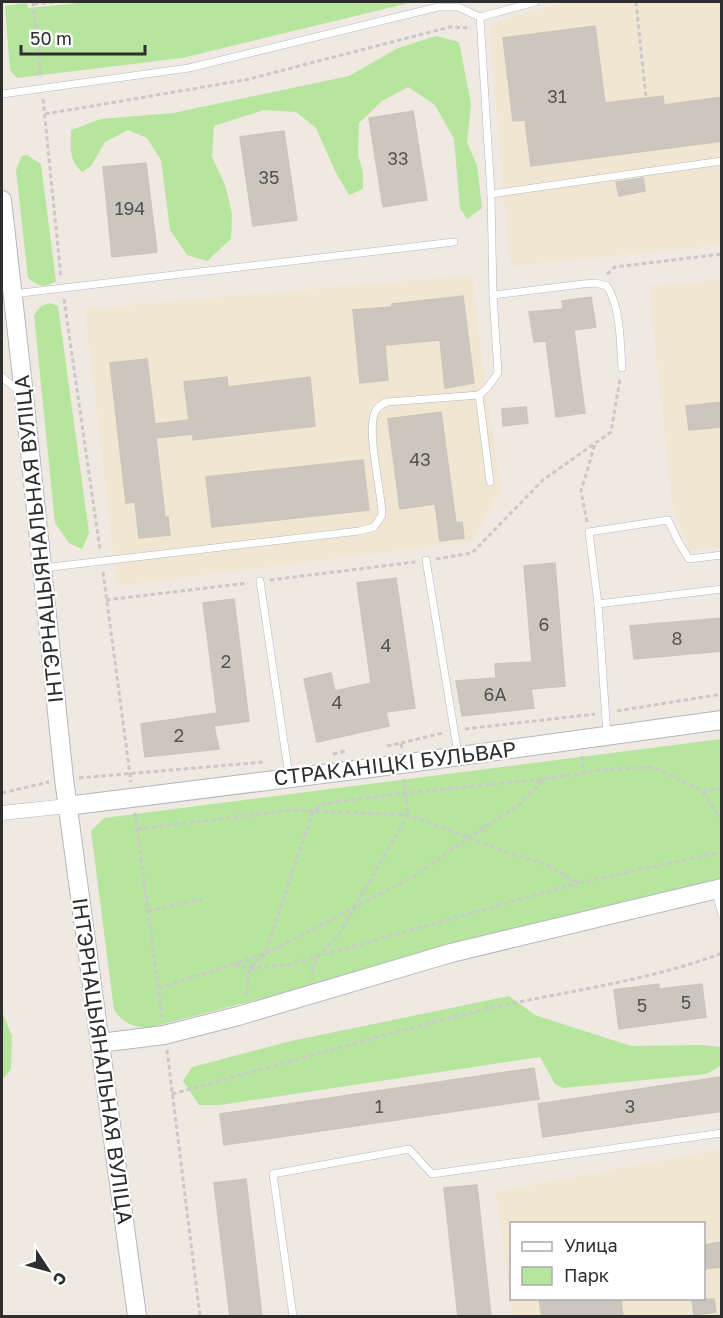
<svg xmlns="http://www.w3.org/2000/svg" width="723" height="1318" font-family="'Golos Text',sans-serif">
<rect width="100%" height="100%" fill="#efe9e1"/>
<!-- education -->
<g fill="#f0e6d1" fill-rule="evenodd">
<path d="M565,2H721V245L510,266L489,24Z"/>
<path d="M472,275L485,384L501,489L472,541L117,586L85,309Z"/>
<path d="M721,279V547L690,551L672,504L649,287Z"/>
<path d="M721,1149V1316H513L496,1192ZM512,1224H704V1298H512Z"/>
</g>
<!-- green -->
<g fill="#b6e59e">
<path d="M89,2H413L182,58L17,78L10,70L5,6L27,3L28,8Z"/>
<path d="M436,36L459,42L471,104L467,143L477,165L482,208L467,219L460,208L454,139L435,105L408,87L382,101L359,123L358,155L363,172V189L349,195L335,171L316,128L296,112L264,110L214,126L212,157L225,185L232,214L231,239L207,261L187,255L170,230L161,160L147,138L128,130L105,142L91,166L82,172C68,160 71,147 71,130L101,119L173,113L349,76L398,48Z"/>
<path d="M27,155L41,164L56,281C43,289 39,286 28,278L16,170L22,156Z"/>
<path d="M50,303L58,306L89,533L82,549L69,543L55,523L34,315L41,306Z"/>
<path d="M721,739V879L148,1028C131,1026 124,1024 114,1010L91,831L104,818Z"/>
<path d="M509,996L535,1015L631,1046L701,1045L721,1047V1066L706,1074L563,1088L555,1084L540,1057L220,1105H199L183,1081L192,1067L291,1041Z"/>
<path d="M2,1012L12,1036L11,1069L2,1080Z"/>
</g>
<!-- building -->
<g fill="#cbc7bf" stroke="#cbc5ba" stroke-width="1.5">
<path d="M595,26L605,103L663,96L664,105L722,97V141L531,166L525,120L513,121L503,38Z"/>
<path d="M413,111L427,200L383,207L369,118Z"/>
<path d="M284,131L297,220L253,226L240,137Z"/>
<path d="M146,163L157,252L112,257L103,167Z"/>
<path d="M643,178L645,191L619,196L616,182Z"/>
<path d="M463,296L474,383L445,388L440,340L385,345L388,380L360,383L353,310L392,307V304Z"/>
<path d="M591,297L596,327L574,330L585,413L556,417L546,341L534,342L529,312L563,309L562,301Z"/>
<path d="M147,359L155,424L189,420L184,382L227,377L228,387L310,377L315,426L193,440V434L156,438L165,518L168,517L170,535L139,538L135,502L126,503L110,363Z"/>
<path d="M722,402V427L689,430L686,406Z"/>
<path d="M526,407L528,423L503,426L502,409Z"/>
<path d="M441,412L456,523L462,522L464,538L440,541L435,504L400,509L388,419Z"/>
<path d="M363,460L369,510L212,527L206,477Z"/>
<path d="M555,563L565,686L531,689L534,708L462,716L456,681L496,678L495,664L532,662L524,566Z"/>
<path d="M396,578L415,708L386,712L389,726L317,742L304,679L331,673L335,691L371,683L357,583Z"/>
<path d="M234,599L249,721L214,726L219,749L145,757L141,724L217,713L203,603Z"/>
<path d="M722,618V651L634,659L630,626Z"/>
<path d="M659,984V989L702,984L706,1017L619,1029L614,990Z"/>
<path d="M534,1068L539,1099L224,1145L220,1114Z"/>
<path d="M720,1077L722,1111L543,1137L538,1104Z"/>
<path d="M246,1179L262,1317H230L214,1183Z"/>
<path d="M477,1185L491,1317H458L444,1188Z"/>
<path d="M722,1242V1267L704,1269V1245Z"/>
<path d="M539,1299H621L623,1317H542Z"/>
<path d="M692,1299H714L716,1312L694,1315Z"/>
</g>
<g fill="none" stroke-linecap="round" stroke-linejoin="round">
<!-- lane casing -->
<g stroke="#b4b7c1" stroke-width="8">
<g id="lane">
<path d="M480,17L535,2"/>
<path d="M2,94L189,68L438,7H458L480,17L491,194L493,295"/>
<path d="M491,194L722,161"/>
<path d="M13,294L454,242"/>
<path d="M2,377L20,392"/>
<path d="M479,395L490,482"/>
<path d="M426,560L458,754"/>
<path d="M43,568L359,531L374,527L382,515C382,492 365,428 376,410C378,406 383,404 387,402L479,395L487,388L498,373L493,295L583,284L596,283L607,286C621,309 620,341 622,368"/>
<path d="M260,581L289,776"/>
<path d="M598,604L589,532L668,520L678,541L689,559L722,555"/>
<path d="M607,735L598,604L722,589"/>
<path d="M716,892L722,915"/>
<path d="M293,1316L273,1174L409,1149L432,1174L722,1133"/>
</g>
</g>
<!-- street casing -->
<g stroke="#b4b7c1" stroke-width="15">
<path id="street" d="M2,813L67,806"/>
</g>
<!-- secondary casing -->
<g stroke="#b4b7c1" stroke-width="20">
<g id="secondary">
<path d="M2,200L24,395L64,779L137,1316"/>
<path d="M67,806L402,764L722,720"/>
<path d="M100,1043L164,1035L238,1016L451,953L722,888"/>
</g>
</g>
<!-- path -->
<g stroke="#c9c9c9" stroke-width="3" stroke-dasharray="4.5 3" stroke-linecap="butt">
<path d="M33,2L41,77"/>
<path d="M636,2L646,98"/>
<path d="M34,4L53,2"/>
<path d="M43,99L61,277"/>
<path d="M45,114L245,80L450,27L471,28"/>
<path d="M607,274L615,267L722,254"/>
<path d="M64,299L100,550"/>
<path d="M587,522L581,491L595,444"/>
<path d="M436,559L472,553L543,480L611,432L620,379"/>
<path d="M103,572L131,782"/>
<path d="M270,580L415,562"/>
<path d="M106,600L248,583"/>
<path d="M617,711L722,694"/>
<path d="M465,729L595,714"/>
<path d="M401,743L443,733"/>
<path d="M387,746L401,743L402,749"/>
<path d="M333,754L346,751"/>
<path d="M582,756L583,773L600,770L653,767L703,791L722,788"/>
<path d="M79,778L264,762"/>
<path d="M703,792L722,821"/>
<path d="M2,793L49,782"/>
<path d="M135,813L162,1017"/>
<path d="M137,829L294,810L408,815L507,852L545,864L578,883L722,852"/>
<path d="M148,911L202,899"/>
<path d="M235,965L250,968L287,965L578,883"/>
<path d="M311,978L317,957L338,936L408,815L404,779"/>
<path d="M159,988L265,954L415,876L468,838L519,805L545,779L583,773"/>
<path d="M246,996L250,968L265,954L313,811L322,804L405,793L544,779"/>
<path d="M167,1050L200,1316"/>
<path d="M172,1094C271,1067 370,1038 470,1013C554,992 641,984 722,953"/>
</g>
<!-- lane -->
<use href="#lane" stroke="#fff" stroke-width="7"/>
<!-- street -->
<use href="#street" stroke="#fff" stroke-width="14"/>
<!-- secondary -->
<use href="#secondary" stroke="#fff" stroke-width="18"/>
</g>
<g text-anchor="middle" stroke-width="4.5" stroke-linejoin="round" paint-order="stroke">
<!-- number labels -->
<g font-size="18" fill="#555452">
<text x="557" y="103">31</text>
<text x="398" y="165">33</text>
<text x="269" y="184">35</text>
<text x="130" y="215">194</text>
<text x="420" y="466">43</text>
<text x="544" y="631">6</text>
<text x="677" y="645">8</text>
<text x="386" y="652">4</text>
<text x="226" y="668">2</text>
<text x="495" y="701">6А</text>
<text x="337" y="709">4</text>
<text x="179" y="742">2</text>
<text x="686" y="1009">5</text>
<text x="642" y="1012">5</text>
<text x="379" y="1113">1</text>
<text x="630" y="1113">3</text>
</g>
<!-- street labels -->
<g font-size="21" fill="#2e2e2e" stroke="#fff">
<text transform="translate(39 539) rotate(-96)" y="7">ІНТЭРНАЦЫЯНАЛЬНАЯ ВУЛІЦА</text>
<text transform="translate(395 764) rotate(-7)" y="7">СТРАКАНІЦКІ БУЛЬВАР</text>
<text transform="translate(102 1061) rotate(82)" y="7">ІНТЭРНАЦЫЯНАЛЬНАЯ ВУЛІЦА</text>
</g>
</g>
<!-- border -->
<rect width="723" height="1318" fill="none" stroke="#2e2e2e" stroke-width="6"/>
<!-- legend -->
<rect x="510" y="1222" width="195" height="78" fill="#ffffff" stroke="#ababab" stroke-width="1.5"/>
<rect x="522" y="1242" width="30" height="9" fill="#ffffff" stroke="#ababab" stroke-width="1.5"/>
<text x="564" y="1252" font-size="18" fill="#2e2e2e">Улица</text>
<rect x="522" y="1267" width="30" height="18" fill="#b6e59e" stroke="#ababab" stroke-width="1.5"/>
<text x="564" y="1282" font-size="18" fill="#2e2e2e">Парк</text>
<!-- north arrow -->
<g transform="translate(48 1270) rotate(126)" stroke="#ffffff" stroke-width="4.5" paint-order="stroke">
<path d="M0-4.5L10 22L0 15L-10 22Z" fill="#2e2e2e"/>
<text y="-9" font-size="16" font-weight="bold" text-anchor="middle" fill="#2e2e2e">С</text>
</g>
<!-- scale -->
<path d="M21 45v9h124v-9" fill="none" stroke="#2e2e2e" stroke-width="3"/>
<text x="30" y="45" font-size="18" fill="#2e2e2e" stroke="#ffffff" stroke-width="4.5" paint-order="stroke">50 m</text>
</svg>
